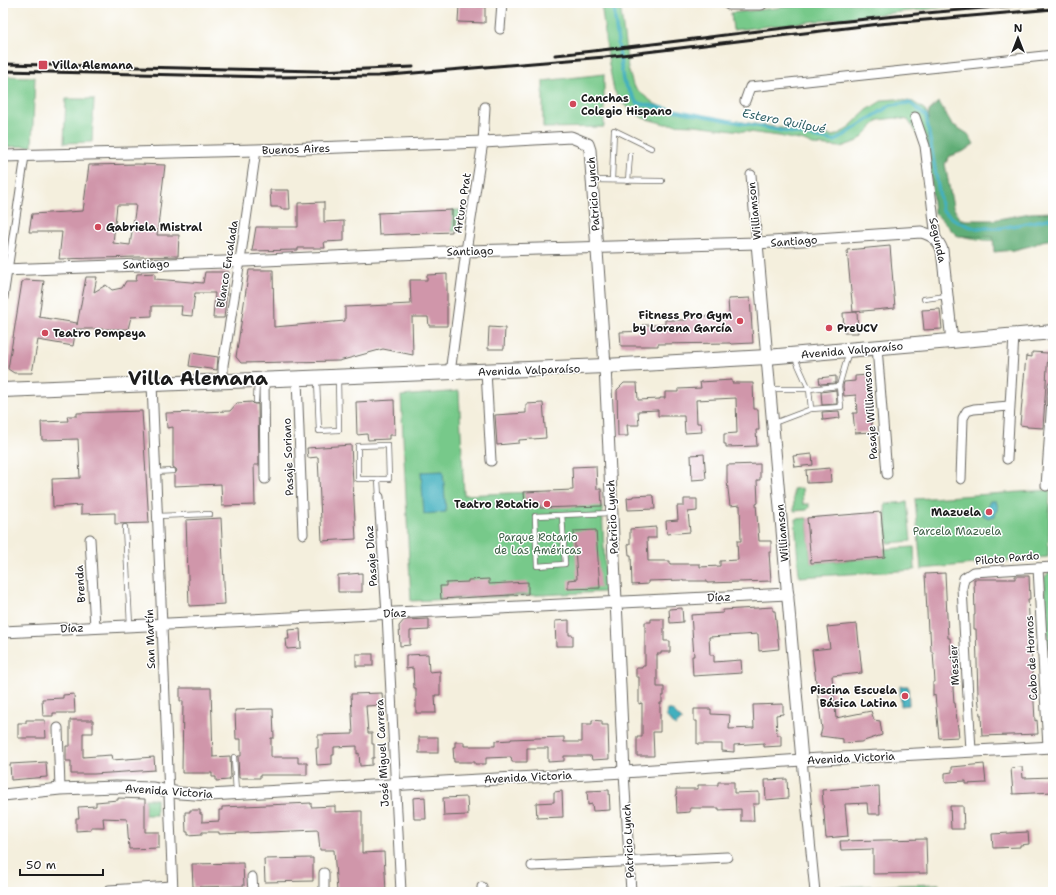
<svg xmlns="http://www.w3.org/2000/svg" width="1056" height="895" font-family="'Shantell Sans',sans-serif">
<rect width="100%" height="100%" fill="#fff"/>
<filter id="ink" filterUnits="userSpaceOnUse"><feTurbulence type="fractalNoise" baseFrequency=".025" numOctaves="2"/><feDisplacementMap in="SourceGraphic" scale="8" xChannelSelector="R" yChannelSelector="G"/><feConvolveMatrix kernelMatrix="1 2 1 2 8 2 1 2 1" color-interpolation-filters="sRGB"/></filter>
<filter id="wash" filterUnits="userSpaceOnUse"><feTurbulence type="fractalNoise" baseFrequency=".012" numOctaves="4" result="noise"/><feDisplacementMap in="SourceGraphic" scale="16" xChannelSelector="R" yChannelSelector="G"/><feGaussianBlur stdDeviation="0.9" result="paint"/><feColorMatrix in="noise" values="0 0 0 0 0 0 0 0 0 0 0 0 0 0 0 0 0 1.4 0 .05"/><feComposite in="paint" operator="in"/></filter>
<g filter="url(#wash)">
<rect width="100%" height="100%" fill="#f4efdd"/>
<!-- green -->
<g fill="#77c98a" stroke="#4a7253">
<path d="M601,3H620L628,68L633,85L642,94L655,104L671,111L834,136L846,130L867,110L883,100L896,99L913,102L924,109L929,118L953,215L968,223L1014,241L984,240L965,237L953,231L922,141L908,120L895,118L879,120L858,141L841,147L813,145L804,141L779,136L695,125L665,124L643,118L629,109L619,100L614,90L609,65Z"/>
<path d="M822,3H984L733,30L731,13Z"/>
<path d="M604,74V127L543,128V81Z"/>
<path d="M3,76L35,77L32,146L3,147Z"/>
<path d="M66,99H94L92,142L64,143Z"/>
<path d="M452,210H461L458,230L452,232Z"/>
<path d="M459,391L464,495L601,489L606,588L604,592L411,601L401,396Z"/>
<path d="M802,488L803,504H809V508L807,510L794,511L793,489Z"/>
<path d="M1050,490L1048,557L921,569L915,499Z"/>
<path d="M907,502L911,541L888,543L885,504Z"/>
<path d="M807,518L811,563L884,557V549L914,547L915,570L799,577L795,519Z"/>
<path d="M1049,572H1053V649L1048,647L1044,578Z"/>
<path d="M1053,664V725L1049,667Z"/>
<rect x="145" y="799" width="11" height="16"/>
<path d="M939,884V892H828V887Z"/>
</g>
<!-- forest -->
<path fill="#61ad76" stroke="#3e6449" d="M939,102L952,124L968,134L974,144L964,151L950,156L945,164L953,207L961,220H993L1030,213L1053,212V239L1042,241L1034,245L1014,250L994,252L993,237L957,236L934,212L927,142L929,111Z"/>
<!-- water -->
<g fill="#42b0bf" stroke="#2f666e">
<path d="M443,471L446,512L424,514L421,472Z"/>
<path d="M990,501H996L998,507L995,516L988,518L983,515L982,510L987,507Z"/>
<path d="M900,686H908L909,705L901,706Z"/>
<path d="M667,710H672L682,720L675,726L666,716Z"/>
</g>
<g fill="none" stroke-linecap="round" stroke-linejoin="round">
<!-- stream -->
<path stroke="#42b0bf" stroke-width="3.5" d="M614,3L615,20L623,81L637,103L835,141L891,105L910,103L926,116L942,210L956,221L974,228H1001L1053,218"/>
</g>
<g id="blocks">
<!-- building -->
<g fill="#d096aa" fill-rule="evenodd">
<path d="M459,5L485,6V23L458,22Z"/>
<path d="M138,164L165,165L157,235H179L178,256L59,259L62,232H29L32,214L83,211L89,165ZM117,205H136L130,245L113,243Z"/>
<path d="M270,190H289L290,209H281V207H271Z"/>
<path d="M324,202V222L344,221V241L324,242L325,248H298V250L252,251L256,227H298V203Z"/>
<path d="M452,210V232L379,235L378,213Z"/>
<path d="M890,246L895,308L853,312L847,250Z"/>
<path d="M249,270H273L274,327L345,321V307L411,304L410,280H427V275L447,274V326H429L428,317H412L413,355L383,349L339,361L241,363L236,357Z"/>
<path d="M205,272H229L224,318H213L215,293H195L192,316L181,315L182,306H152V316L131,317L128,329H76L73,346L38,340L32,373H14L8,369L22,282L25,280L44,281L39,317L77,323V325L86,277H97L94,292L106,285L112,290L122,288L126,281H136L137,274L155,273V279L203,283Z"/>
<path d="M750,298L753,343L731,344L730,343L658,344V346H621L620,332L643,331L642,325H663V324H665V320H687V317L729,315L728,299Z"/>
<path d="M940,309L942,329L924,330L922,310Z"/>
<path d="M857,312L858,333H844L843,313Z"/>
<path d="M489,327L505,328L504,349H488Z"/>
<path d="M1032,352L1048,353L1043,428L1027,427V426L1020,425L1026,356L1032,357Z"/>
<path d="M191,353L218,357L217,370L189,366Z"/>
<path d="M868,375L872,432L855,433L853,413H857L856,395L844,396L843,386L844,382L855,381V376Z"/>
<path d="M836,376V383L820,384L819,378Z"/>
<path d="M732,380V383H753L754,409H758L759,430H756L757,446L726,447V444H724V434L737,433L736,398L696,400L697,423H701L702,432L685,433L684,416H658V410L638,411L639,425H627L628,436H618L617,390L624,383H637L638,400L660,399V398H665V392H678V389L701,388L700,382Z"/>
<path d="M836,390L837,404L822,405L821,392Z"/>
<path d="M394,400L395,435H389V439L368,440L367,434L357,435L356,402Z"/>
<path d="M252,402L254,404H258L259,465H254L255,505L222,506L221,484L174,486V475L177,471L176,469L173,467V427L167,428L166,413L230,411L237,403Z"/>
<path d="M543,403L546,438L519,440V443L497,445L495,415L526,413V404Z"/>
<path d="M142,411L149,523L115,524V513L81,514V505L53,507L52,479L80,478L78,439L42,440L41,422L68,421L67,416H77V413Z"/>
<path d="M839,411L840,418L823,420L822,412Z"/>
<path d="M351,445L356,539L322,541L318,457L308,458L307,448Z"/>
<path d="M704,454L706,479L692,480L691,455Z"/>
<path d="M812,454L813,465L795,467L793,456Z"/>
<path d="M760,464V480H757L758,503L756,504L759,541H771V552H769L771,581L707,583V581H683V580L648,581V584L632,585L631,555H629L628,544H630V529L656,527V538H647L648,561H670V564H700V567L720,566V561L738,560L737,541H741L740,505L730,506L727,481V465Z"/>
<path d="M596,466L597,489H601L602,506L540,508V505H525L524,492L573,490L572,467Z"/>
<path d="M830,468L831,482L807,483L806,470Z"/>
<path d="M652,495L653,497H654L655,509L628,510L627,498L633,497V496Z"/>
<path d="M684,499H697V511L688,512L690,532L667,534L666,521L678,520L677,506H684Z"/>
<path d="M881,512L885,557L811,563L807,518Z"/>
<path d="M221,518L225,604L189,606L186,520Z"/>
<path d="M596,530L600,588L568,589V580L577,579L574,531Z"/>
<path d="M362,573V592H338V575Z"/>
<path d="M945,573L948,638H950L951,660H954V673H952L954,703H955L959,737L939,738L935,695L933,696V682H935L933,652H931L930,631H928L925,574Z"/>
<path d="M1015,576H1029L1030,599H1028L1031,647L1035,721L1037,720L1038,734L982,736L981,715H980L978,695L976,629H974V615H975L974,579H1015Z"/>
<path d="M489,579V584L528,582V594L441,599L440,586H446V583L468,582V580Z"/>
<path d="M773,607V611H775L779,649L759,651L758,634L709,637L710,655H714V662L741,660L742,673L693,676L692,656H694L691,615L723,613V610Z"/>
<path d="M682,608L683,622L670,623L669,609Z"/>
<path d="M429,619V630L410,631V645L400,646L399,626L404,620Z"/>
<path d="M651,619H664V641H670V652H661V654H657V687H664V696H662V703H660V732H653L654,756H637V737H642V703L639,704V677H636V668H642V666H645V622H651Z"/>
<path d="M569,620V635H573V646H556L555,621Z"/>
<path d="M857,624L862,673L832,676L836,718L871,711L874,720L880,721L882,735L861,742L843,743V739L820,736L822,729L812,650L830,648L827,627Z"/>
<path d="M300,629L301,648L287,649L286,639H289L288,630Z"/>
<rect x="356" y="654" width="17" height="12"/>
<path d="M428,654L429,672L440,671V695H435L436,713H416V688H414L413,668L406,669V655Z"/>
<path d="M180,688H211L213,757L230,756L231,778H229V780L216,781V777H212V773H182L183,701H180Z"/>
<path d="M382,693L383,705L366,706L368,733H372V744H374V758H372V765L360,766L359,753L357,754V746L334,747V755H332V764L317,765L316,748H318V735L353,734L351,694Z"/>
<path d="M74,694L75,713H53V716H43L42,699L63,698V695Z"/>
<path d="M783,704V714L776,715L777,735H781V746L764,747V743L734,745V752L722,751V744H697V721H694V709H711V714L730,715L729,729L754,728L753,705Z"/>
<path d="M261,709H273L274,738H271V757H298V763H307V775H260V778H239L238,756H241V739H236L235,710Z"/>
<path d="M26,720H45L46,738H18V723H26Z"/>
<path d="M70,720H93V733H83V757L111,755L112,760L154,757L155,770L94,774H71V761H66V746H70Z"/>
<path d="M592,720L602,721V725H608L609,759L592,760L591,756H564V761L548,762V748H527V762H512L511,757L486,758V764H475V762H454L453,747H455V742H464V746H495V741L511,740V739L564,737V742H582V724H592Z"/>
<rect x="419" y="737" width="19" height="16"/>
<path d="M46,762L47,777L11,780L10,764Z"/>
<path d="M984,764L986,783L966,784V781L945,782V773L952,772V767Z"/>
<path d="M1022,767L1023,778L1053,777V792L1013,794L1011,768Z"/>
<path d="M787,779L788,798L766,800L765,780Z"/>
<path d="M718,782H734V793L759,792V804H753L754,821H741V809L719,810V808H690V812L677,813L676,789H698V785H718Z"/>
<path d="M879,786L880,814H868L867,803L845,804L848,836L826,838L822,790Z"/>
<path d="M609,790L610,810L593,811L592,804L588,805L587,791Z"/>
<path d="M562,791L563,817L537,818L536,803L554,802V792Z"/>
<path d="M425,797L426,819H414L413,798Z"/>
<path d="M467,797L468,815L444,816L443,798Z"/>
<path d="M118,798L145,799V832H159V848L129,849L127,819L103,818L104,827H91V830L76,831V818H79L78,807L96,806V802L118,800Z"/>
<path d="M311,803V807L335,806V812L362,811V853L384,852L386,892H337L334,850H320L318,830L219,834V832H202V834L188,835V832H186L185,812H190V810H200V814H202V822L219,821V810H222V807Z"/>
<path d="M950,806H963L964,829H951Z"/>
<path d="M1028,832L1029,844L1020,845V847L993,848L992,834Z"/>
<path d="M926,839L927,873L873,874V849L841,850L840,841Z"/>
<path d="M313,858V881L265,882L264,859Z"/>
<path d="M243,863L244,886L193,887L192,864Z"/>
</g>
</g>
</g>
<g filter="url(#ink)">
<use href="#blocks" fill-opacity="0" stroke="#686660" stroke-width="1"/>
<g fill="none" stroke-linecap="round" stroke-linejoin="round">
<!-- service casing -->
<g stroke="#686660" stroke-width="6">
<g id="service">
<path d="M592,180L662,181"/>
<path d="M612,180L614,130L651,148"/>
<path d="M628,181L630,155"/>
<path d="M924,299L947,296"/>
<path d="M794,356L809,389L811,409"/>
<path d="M317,380L319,431L339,430L338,379"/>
<path d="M770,389H809L839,386"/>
<path d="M256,401L257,381"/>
<path d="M774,423L811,409L841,407L839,386L849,351"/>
<path d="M388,445L389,479H358V446Z"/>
<path d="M155,472L173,471"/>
<path d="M378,479L379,497"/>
<path d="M562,515L565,564L537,566L535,516L612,513"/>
<path d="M157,516L210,514"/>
<path d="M125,527L130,625"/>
<path d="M234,757L236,793"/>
</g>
</g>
<!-- pedestrian casing -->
<g stroke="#686660" stroke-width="9">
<path id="pedestrian" d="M3,304L25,156"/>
</g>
<!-- minor casing -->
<g stroke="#686660" stroke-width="11">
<g id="minor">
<path d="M500,29L502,3"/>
<path d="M745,101L750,87L1053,55"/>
<path d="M915,117L925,146L936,238"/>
<path d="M751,175L757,243"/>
<path d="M877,347L887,474"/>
<path d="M486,371L491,461"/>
<path d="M450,373L466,251L483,142L485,107"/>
<path d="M297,379L303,534"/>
<path d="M264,380L265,479"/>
<path d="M223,382V365L240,261L256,150"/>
<path d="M152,384L173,892"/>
<path d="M1007,459L1014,335"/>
<path d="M961,479L963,418L967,411L974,409L1009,406"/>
<path d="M1046,486L1053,385"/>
<path d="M379,497L387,614L401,892"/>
<path d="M90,539L95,627"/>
<path d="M1038,568L1048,747"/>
<path d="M58,728L60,789"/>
<path d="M971,751L962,588L964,578L973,572L1053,567"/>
<path d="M802,760L815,892"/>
<path d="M624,772L631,892"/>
<path d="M532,866L727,857"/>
<path d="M324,873V892"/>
<path d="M252,877L253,892"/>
<path d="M482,887V892"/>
<path d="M109,890L172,886"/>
</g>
</g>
<!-- tertiary casing -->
<g stroke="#686660" stroke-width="13">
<g id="tertiary">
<path d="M3,156L256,150L483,142L571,137L588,144L590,150L605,366L624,772"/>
<path d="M757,243L802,760"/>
<path d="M3,270L224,262L466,251L757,243L921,232C932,235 938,239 942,250L952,341"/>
<path d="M3,632L788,594"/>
<path d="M3,795L60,789L116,787L152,788L180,793L209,795L624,772L802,760L1053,747"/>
</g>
</g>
<!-- secondary casing -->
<g stroke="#686660" stroke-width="15">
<path id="secondary" d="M729,3H761"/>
</g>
<!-- primary casing -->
<g stroke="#686660" stroke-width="16">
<path id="primary" d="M3,390L605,366L767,357L1053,332"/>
</g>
<!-- service -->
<use href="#service" stroke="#fff" stroke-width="4.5"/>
<!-- pedestrian -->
<use href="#pedestrian" stroke="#fff" stroke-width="7"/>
<!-- minor -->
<use href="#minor" stroke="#fff" stroke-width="9"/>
<!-- tertiary -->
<use href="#tertiary" stroke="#fff" stroke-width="11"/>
<!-- secondary -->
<use href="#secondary" stroke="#fff" stroke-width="13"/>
<!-- primary -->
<use href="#primary" stroke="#fff" stroke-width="14"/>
<!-- rail -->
<g stroke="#1c1c1c" stroke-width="3">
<path d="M555,55C656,45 756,30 857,20C919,13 982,8 1044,3"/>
<path d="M3,64L318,71L413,67"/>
<path d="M3,71L272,77L378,76L605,57L879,24L1053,9"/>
</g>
</g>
</g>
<!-- markers -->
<g fill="#d1495b" stroke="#fff" stroke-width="1.5">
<rect x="38" y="60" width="10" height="10" rx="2"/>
<circle cx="573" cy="104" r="4"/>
<circle cx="98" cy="227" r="4"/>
<circle cx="740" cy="321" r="4"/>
<circle cx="829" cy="328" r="4"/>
<circle cx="45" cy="333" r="4"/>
<circle cx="547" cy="504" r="4"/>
<circle cx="989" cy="512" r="4"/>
<circle cx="905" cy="696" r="4"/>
</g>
<g text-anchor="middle" stroke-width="3" stroke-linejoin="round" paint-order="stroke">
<!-- poi labels -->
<g font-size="11" font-weight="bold" fill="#1c1c1c" stroke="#fff" text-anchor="start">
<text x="52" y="69">Villa Alemana</text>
<text x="581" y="102">Canchas<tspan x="581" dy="13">Colegio Hispano</tspan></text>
<text x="106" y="231">Gabriela Mistral</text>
<text x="732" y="319" text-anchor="end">Fitness Pro Gym<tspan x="732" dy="13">by Lorena García</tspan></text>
<text x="837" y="332">PreUCV</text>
<text x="53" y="337">Teatro Pompeya</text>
<text x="539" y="508" text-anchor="end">Teatro Rotatio</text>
<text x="981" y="516" text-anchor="end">Mazuela</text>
<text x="897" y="694" text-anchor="end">Piscina Escuela<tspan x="897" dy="13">Básica Latina</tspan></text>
</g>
<!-- street labels -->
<g font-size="11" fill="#1c1c1c" stroke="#fff">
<text transform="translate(296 149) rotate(-2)" y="4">Buenos Aires</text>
<text transform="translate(593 194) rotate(-94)" y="4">Patricio Lynch</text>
<text transform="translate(462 203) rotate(-81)" y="4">Arturo Prat</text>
<text transform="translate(754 211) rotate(-96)" y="4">Williamson</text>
<text transform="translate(938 240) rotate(78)" y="4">Segunda</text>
<text transform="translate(794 241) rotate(-4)" y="4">Santiago</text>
<text transform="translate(470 251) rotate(-2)" y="4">Santiago</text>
<text transform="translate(146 264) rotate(-2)" y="4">Santiago</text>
<text transform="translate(227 264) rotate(-81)" y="4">Blanco Encalada</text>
<text transform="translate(852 350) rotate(-5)" y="4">Avenida Valparaíso</text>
<text transform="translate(529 370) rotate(-2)" y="4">Avenida Valparaíso</text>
<text transform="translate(870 412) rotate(-94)" y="4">Pasaje Williamson</text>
<text transform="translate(288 457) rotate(-92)" y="4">Pasaje Soriano</text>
<text transform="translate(612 517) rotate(-93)" y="4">Patricio Lynch</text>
<text transform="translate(782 533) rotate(-95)" y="4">Williamson</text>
<text transform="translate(371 556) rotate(-94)" y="4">Pasaje Díaz</text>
<text transform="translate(1007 558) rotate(-5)" y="4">Piloto Pardo</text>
<text transform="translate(80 584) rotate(-94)" y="4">Brenda</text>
<text transform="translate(719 597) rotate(-3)" y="4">Díaz</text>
<text transform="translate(395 613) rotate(-3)" y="4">Díaz</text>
<text transform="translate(72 628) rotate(-3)" y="4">Díaz</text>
<text transform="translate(150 639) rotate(-92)" y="4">San Martín</text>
<text transform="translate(1031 658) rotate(-93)" y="4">Cabo de Hornos</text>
<text transform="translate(954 665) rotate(-93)" y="4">Messier</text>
<text transform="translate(382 753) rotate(-93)" y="4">José Miguel Carrera</text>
<text transform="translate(851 758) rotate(-3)" y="4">Avenida Victoria</text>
<text transform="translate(528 777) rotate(-3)" y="4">Avenida Victoria</text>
<text transform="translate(169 791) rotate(4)" y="4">Avenida Victoria</text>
<text transform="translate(628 841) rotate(-93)" y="4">Patricio Lynch</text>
</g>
<!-- park labels -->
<g font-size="11" fill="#406148" stroke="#fff">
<text x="957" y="535">Parcela Mazuela</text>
<text x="538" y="541">Parque Rotario<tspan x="538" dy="13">de Las Américas</tspan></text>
</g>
<!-- water labels -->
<g font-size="12" font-style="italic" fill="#2d5f65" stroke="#fff">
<text transform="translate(784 121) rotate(11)" y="4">Estero Quilpué</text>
</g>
<!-- town labels -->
<g font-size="19" font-weight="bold" fill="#1c1c1c" stroke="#fff">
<text x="198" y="385">Villa Alemana</text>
</g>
</g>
<!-- margin -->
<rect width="1056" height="895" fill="none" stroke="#fff" stroke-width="16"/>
<!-- north arrow -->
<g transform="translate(1018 38)" stroke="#ffffff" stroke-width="3" paint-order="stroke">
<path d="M0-3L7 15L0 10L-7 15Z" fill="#1c1c1c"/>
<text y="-6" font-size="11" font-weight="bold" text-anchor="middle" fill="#1c1c1c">N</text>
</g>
<!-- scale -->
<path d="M20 869v6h83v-6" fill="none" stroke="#1c1c1c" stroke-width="2"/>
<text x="26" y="869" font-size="12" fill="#1c1c1c" stroke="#ffffff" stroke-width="3" paint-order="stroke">50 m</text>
</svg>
